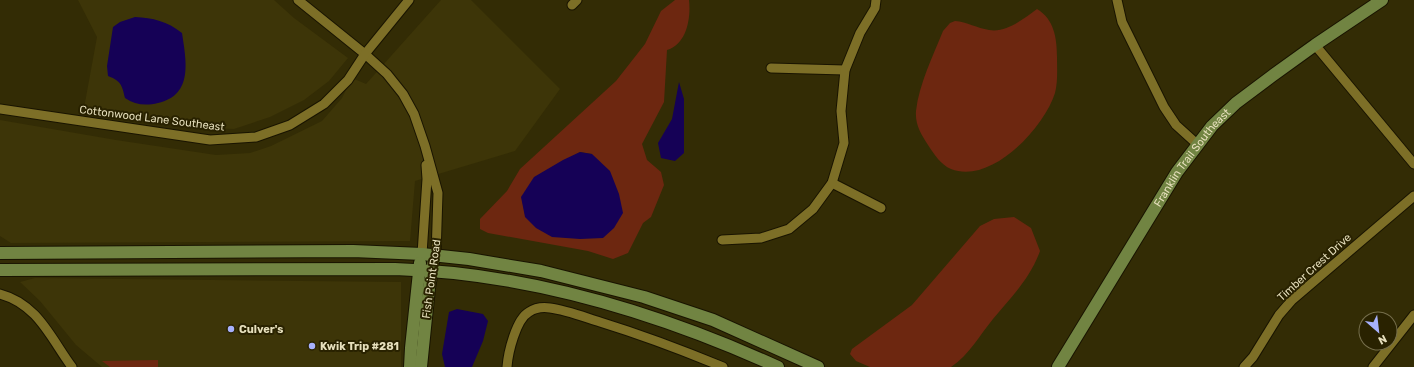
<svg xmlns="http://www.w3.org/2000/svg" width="1414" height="367" font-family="Rubik,sans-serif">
<rect width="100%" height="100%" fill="#332c05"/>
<!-- built -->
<g fill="#3d3508">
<path d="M78,0H274L294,18L348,58L329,81L304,100L270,117L234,129L191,127L84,108L97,37Z"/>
<path d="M441,0H471L560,89L515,151L415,181L410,241L11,243L0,236V120L116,140L216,155L250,153L271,146L322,121L342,98L352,78L366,84Z"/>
<path d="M35,278L401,282V367H102L76,345L40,301L20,282Z"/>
</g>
<!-- green -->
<g fill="#6d2710" fill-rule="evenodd">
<path d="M675,0H689C691,18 687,44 667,50L664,102L642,144L647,160L661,172L664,185L651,217L643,223L628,253L613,259L588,251L488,233L480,229V219L507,191L520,169L616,81L645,44L661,11ZM580,152L592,154L551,168Z"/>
<path d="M1037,9C1054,19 1057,38 1057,57C1057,69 1058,81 1055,93C1044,128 991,185 951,169C941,165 934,154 928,145C921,134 915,125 916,111C919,84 933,56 943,31L950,23L955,21C967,22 977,28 989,30C1007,33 1023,19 1037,9Z"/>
<path d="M1014,217L1031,228L1040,251C1030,279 1011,297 993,319C979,336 970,354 951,367H870L856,361L850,354L852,349L912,305L980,226L994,219Z"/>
<path d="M158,360V367H110L102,361Z"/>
</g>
<!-- water -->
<g fill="#150156">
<path d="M135,17C153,18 167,21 182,33C186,60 194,95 158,103C146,106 135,105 125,98C122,85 121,81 108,76L107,66L113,27L120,22Z"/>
<path d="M679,82L684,99V153L675,161L661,158L658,143L672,119Z"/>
<path d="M580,152L592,154L610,171L619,194L623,213L614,228L603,238L580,239L552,237L536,228L525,217L521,197L534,177L563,160Z"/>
<path d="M457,309L483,314L488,321L483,341L472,367H445L442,354L449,312Z"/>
</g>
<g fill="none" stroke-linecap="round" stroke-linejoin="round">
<!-- street casing -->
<g stroke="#191401" stroke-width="11">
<g id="street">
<path d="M298,0L365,54L387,74L403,94L414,114L425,146L438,193L436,256"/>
<path d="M1117,0L1122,22L1164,107L1176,125L1197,144"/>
<path d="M572,5L577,0"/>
<path d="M1315,45L1414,164"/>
<path d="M771,68L845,70"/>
<path d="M0,109L210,140L256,137L290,125L324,104L348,80L365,54L409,0"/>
<path d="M832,183L881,208"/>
<path d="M722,240L761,238L789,229L813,209L832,183L844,143L841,111L845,70L860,33L875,8L876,0"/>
<path d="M422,254L427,179L426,165"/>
<path d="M0,294C38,304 51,339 72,367"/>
<path d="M507,367C508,353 516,319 529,312C535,308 543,307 550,308C566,310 584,317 600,322C642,335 682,350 723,367"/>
<path d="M1244,367L1253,357L1279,315L1292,300L1414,196"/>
<path d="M1373,367L1414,315"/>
</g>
</g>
<!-- secondary casing -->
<g stroke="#191401" stroke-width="14">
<g id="secondary">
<path d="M0,253L353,251L422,254L469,259L541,271L644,297L713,320L818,367"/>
<path d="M0,270L395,269C528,273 657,312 778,367"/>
<path d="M410,367L411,348L420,263"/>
<path d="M421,367L429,288L433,264"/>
<path id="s1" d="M1058,367L1177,172L1212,126L1236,103L1272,76L1315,45L1382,0"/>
</g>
</g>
<!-- street -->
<use href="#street" stroke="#7d6f27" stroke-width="9"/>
<!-- secondary -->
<use href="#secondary" stroke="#718442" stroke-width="12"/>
</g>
<!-- markers -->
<g fill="#a7b1fc" stroke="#292200" stroke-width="1.5">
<circle cx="231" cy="329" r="4"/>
<circle cx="312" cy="346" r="4"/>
</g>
<g text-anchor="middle" stroke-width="4" stroke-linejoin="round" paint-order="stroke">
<!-- street labels -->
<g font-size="11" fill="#e6dfbc" stroke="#292200">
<text transform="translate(152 118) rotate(7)" y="4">Cottonwood Lane Southeast</text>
<text dy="4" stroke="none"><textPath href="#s1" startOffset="249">Franklin Trail Southeast</textPath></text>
<text transform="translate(1314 267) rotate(-42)" y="4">Timber Crest Drive</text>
<text transform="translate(431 279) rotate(-82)" y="4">Fish Point Road</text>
</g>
<!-- poi labels -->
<g font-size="11" font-weight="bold" fill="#e6dfbc" stroke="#292200" text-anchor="start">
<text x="239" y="333">Culver's</text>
<text x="320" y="350">Kwik Trip #281</text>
</g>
</g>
<!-- north arrow -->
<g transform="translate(1378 331) rotate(152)"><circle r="19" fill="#292200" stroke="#756e4b"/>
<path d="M0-3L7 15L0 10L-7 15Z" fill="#a7b1fc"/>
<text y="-6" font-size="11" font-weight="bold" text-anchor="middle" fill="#e6dfbc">N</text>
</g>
</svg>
